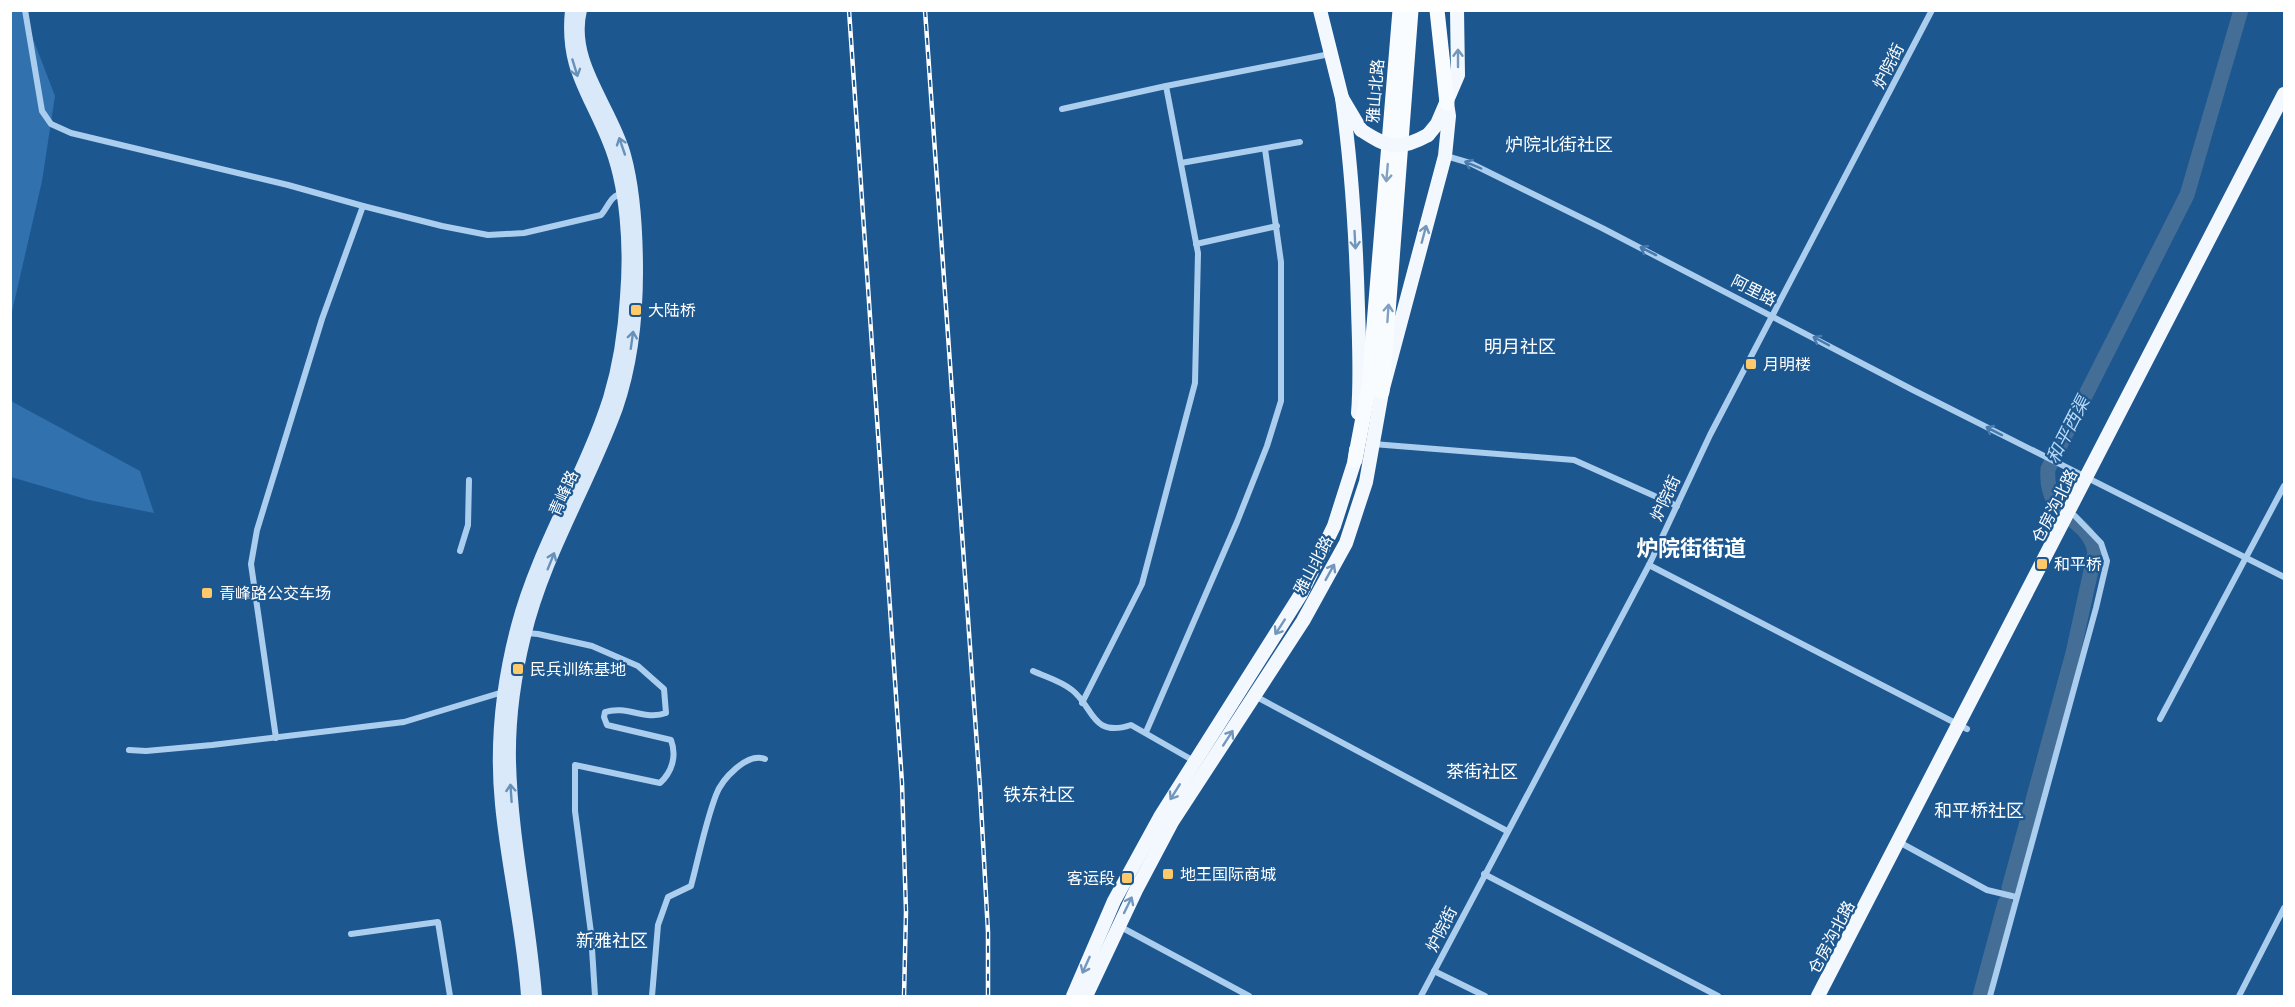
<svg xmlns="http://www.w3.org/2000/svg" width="2295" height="1007" font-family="Quicksand,'Noto Sans SC',sans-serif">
<rect width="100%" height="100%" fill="#1d5790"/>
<!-- green -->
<g fill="#3071ae">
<path d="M22,10L55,96L42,181L11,316L10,11Z"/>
<path d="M11,401L140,471L154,513L89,500L11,477Z"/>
</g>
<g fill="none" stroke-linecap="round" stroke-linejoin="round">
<!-- river -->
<g stroke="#446e96" stroke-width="15">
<path d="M2009,888L2073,653L2095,552C2088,515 2044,520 2048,469L2187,195L2241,10"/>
<path d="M1980,996L2005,903"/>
</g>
<!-- minor -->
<g stroke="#acceee" stroke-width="6">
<path d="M25,10L42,111L51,124L71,133L288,185L363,206"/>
<path d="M1062,109L1166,86L1330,54"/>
<path d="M1446,156L1470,163L1602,228L1913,390L2284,577"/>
<path d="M1181,163L1300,142"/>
<path d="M1196,244L1277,226"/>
<path d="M1373,444L1574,460L1677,506"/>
<path d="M460,551L468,525L469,480"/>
<path d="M1649,565L1967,729"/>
<path d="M526,633L538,634L592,646L638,666L664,689L666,713C645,721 627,705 605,712L604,717L607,725L671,740C677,756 672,772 660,783L575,765V811L591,933L595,996"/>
<path d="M1033,671C1046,677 1061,681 1072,690C1094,707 1091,738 1131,725L1194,761"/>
<path d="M1255,696L1507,831"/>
<path d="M1082,703L1142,584L1195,383L1198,253L1166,86"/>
<path d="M2160,719L2284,486"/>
<path d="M1146,732L1237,522L1267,446L1281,401V262L1265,149"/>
<path d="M276,738L251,564L257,530L322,319L363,206L442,226L488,235L524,233L601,215C609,206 610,195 624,193"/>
<path d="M129,750L146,751L212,745L404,722L503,692"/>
<path d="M1899,842L1987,890L2016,897"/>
<path d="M1484,874L1718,996"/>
<path d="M1119,926L1249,996"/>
<path d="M351,934L438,922L450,996"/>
<path d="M1434,971L1485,996"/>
<path d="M652,996L658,925L668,897L691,886C699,856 705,824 716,795C722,779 747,752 765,759"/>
<path d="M1421,996L1649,565L1710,435L1932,10"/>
<path d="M1990,996L2096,608L2107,561L2101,543L2075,516"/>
<path d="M2239,996L2284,908"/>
</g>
<!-- secondary -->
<g stroke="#d9e9fa" stroke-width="12">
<path d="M527,996C523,932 507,868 501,804C495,744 502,683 517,626C538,546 584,476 609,398C619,365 624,332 626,297C630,249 627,186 608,141C588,91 565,68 571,10"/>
<path d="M536,996C530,918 512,841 510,762C509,720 515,677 525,636C544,556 589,485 617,408C632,364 637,318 637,272C637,234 635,191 625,155C612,107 568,62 581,10"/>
</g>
<!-- primary -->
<g stroke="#f3f8ff" stroke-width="14">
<path d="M1320,10L1342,98L1361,130"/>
<path d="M1342,98C1352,168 1356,237 1358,308C1359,343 1361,378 1358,413"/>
<path d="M1428,135L1437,124L1458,75L1457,10"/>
<path d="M1073,996L1114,901L1160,817L1301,594L1334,526L1355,460L1356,450"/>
<path d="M1086,996L1136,890L1172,822L1303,621L1346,543L1366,482L1382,392L1445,156L1449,116L1447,103"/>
<path d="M1818,996L2284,94"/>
</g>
<!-- trunk -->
<g stroke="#f9fcff" stroke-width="15">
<path d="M1437,10L1447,103"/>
<path d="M1382,392L1411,10"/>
<path d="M1355,460L1369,386L1400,10"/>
</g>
<!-- rail casing -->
<g stroke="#fff" stroke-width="4.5">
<g id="rail">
<path d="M849,10L902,783L906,912L904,996"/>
<path d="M925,10L980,788L988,932V996"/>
</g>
</g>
<!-- rail -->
<use href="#rail" stroke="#1d5790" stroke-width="2" stroke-dasharray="7" stroke-linecap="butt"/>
<!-- primary-bridge -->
<path stroke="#f3f8ff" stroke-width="14" d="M1361,130C1388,148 1399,151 1428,135"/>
</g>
<!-- one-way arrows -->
<defs><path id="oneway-shaft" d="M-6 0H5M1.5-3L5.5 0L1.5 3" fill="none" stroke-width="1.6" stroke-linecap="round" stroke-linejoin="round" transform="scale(1.5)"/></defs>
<g stroke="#7397bc">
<use href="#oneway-shaft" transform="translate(1458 58) rotate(-90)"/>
<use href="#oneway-shaft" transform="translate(1424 234) rotate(-75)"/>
<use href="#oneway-shaft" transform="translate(1355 240) rotate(87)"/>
<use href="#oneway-shaft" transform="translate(1330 572) rotate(-61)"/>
<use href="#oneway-shaft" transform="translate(1280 627) rotate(123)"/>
<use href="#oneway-shaft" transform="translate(1228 738) rotate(-57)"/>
<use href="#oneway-shaft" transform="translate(1175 792) rotate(122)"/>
<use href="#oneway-shaft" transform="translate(1128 905) rotate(-64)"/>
<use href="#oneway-shaft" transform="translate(1086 965) rotate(114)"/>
</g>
<g stroke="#6891ba">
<use href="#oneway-shaft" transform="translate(575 68) rotate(73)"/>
<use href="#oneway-shaft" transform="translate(622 146) rotate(-109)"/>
<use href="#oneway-shaft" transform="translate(632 340) rotate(-82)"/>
<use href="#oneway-shaft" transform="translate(551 561) rotate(-68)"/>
<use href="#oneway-shaft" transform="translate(511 793) rotate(-94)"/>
</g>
<g stroke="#487bac">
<use href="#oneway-shaft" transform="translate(1473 165) rotate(-157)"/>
<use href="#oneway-shaft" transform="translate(1648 251) rotate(-153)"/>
<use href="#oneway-shaft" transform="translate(1821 341) rotate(-152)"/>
<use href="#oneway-shaft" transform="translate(1994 431) rotate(-153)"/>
</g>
<g stroke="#80a1c2">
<use href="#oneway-shaft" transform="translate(1387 173) rotate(95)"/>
<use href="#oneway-shaft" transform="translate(1388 313) rotate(-86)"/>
</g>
<!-- markers -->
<g fill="#fdc96a" stroke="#1d5790" stroke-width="2">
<rect x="630" y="304" width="12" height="12" rx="3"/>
<rect x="1745" y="358" width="12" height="12" rx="3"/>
<rect x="2036" y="558" width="12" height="12" rx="3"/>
<rect x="201" y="587" width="12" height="12" rx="3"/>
<rect x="512" y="663" width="12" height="12" rx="3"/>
<rect x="1162" y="868" width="12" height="12" rx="3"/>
<rect x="1121" y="872" width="12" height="12" rx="3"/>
</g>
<g text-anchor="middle" stroke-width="4.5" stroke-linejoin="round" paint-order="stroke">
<!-- street labels -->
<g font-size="16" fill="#fff" stroke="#1d5790">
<text transform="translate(1888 66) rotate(-63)" y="6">炉院街</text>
<text transform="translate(1375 91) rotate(-85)" y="6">雅山北路</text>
<text transform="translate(1754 290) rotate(27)" y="6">阿里路</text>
<text transform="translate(563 493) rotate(-66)" y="6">青峰路</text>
<text transform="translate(1665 498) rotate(-65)" y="6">炉院街</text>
<text transform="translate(2054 506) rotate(-63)" y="6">仓房沟北路</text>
<text transform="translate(1313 565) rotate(-62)" y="6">雅山北路</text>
<text transform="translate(1441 929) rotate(-63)" y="6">炉院街</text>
<text transform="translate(1831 937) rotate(-62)" y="6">仓房沟北路</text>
</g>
<!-- poi labels -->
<g font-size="16" fill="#fff" stroke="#1d5790" text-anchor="start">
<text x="648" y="316">大陆桥</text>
<text x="1763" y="370">月明楼</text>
<text x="2054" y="570">和平桥</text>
<text x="219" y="599">青峰路公交车场</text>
<text x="530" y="675">民兵训练基地</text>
<text x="1180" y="880">地王国际商城</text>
<text x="1115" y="884" text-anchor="end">客运段</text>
</g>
<!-- neighbourhood labels -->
<g font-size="18" fill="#fff" stroke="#1d5790">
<text x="1559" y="151">炉院北街社区</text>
<text x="1520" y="353">明月社区</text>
<text x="1482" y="778">茶街社区</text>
<text x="1039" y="801">铁东社区</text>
<text x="1979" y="817">和平桥社区</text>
<text x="612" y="947">新雅社区</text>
</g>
<!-- water labels -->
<g font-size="18" font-style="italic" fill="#b8d8f5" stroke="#1d5790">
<text transform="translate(2068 430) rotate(-63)" y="6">和平西渠</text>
</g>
<!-- district labels -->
<g font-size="22" font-weight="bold" fill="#fff" stroke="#1d5790">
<text x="1691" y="556">炉院街街道</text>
</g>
</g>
<!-- border -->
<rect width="2295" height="1007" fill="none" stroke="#ffffff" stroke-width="24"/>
</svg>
